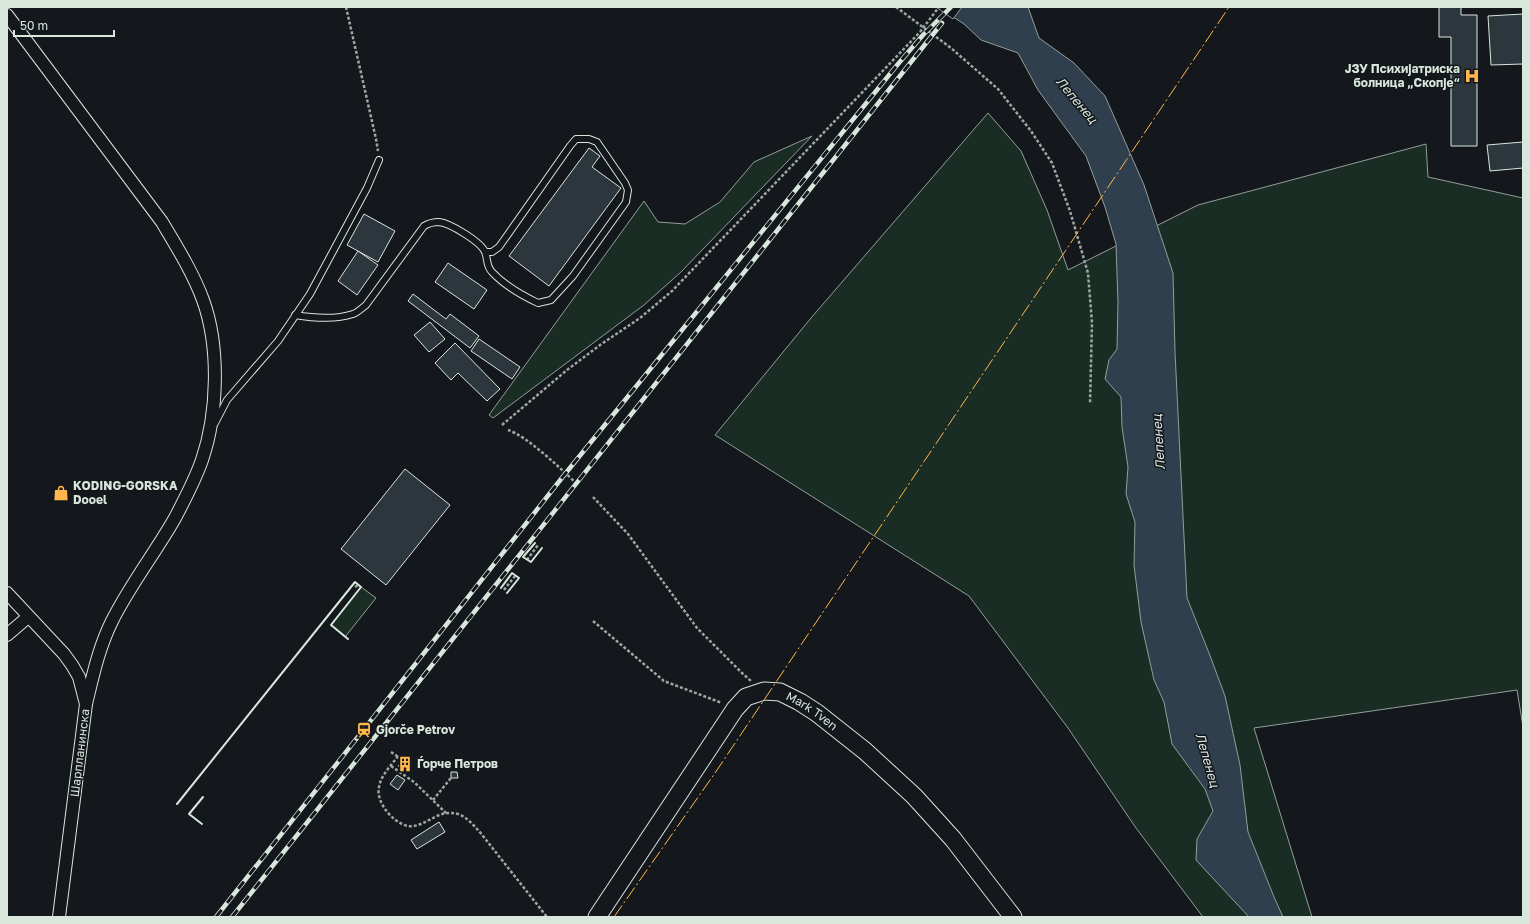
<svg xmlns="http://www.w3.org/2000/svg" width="1530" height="924" font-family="'Golos Text',sans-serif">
<rect width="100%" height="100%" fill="#14181c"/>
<!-- green -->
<g fill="#1a2d24" stroke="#939e99">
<path d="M988,113L1021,151L1047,210L1068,270L1198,205L1426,144L1428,177L1523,198V727L1517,690L1254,728L1312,917H1203L1136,828L1068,728L969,596L715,435L811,318Z"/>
<path d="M812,136L681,272L644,305L493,418L489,415L644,201L658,222L685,224L720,202L754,162Z"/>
<path d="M361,587L376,598L345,637L331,625Z"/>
</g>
<!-- water -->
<path fill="#2f3f4d" stroke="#939e99" d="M938,7H1028L1039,38L1074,63L1105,96L1144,185L1173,273L1175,352L1187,598L1209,653L1225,696L1240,765L1248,832L1274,897L1283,917H1249L1196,860L1197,839L1213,811L1205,789L1172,744L1164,702L1154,680L1141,622L1134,565L1135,522L1126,494L1128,467L1122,427L1121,397L1105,379L1109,360L1117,349L1118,302L1116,244L1105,207L1086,156L1038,90L1018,53L981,40L964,24Z"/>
<!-- pier -->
<path fill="#14181c" stroke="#939e99" d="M936,7H962L953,19Z"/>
<!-- building -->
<g fill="#2c363c" stroke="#d8e6dc">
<path d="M1439,7H1461V15H1477V146H1451V37H1439Z"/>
<path d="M1523,14V64L1491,65L1488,16Z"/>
<path d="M1523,142V168L1490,171L1487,145Z"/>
<path d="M589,148L600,156L592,167L621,188L549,286L509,256Z"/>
<path d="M364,214L395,231L378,262L347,245Z"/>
<path d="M358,251L378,265L357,295L338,281Z"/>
<path d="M448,263L487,290L474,309L435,282Z"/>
<path d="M413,294L446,319L450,314L479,336L470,348L408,301Z"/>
<path d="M430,322L445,339L429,352L414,335Z"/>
<path d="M479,339L520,367L512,379L471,351Z"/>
<path d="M455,343L500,389L487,401L458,373L451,380L435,363Z"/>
<path d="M405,469L450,505L386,585L341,549Z"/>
<path d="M405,758L411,763L405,771L398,766Z"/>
<path d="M451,772H457L458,778H451Z"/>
<path d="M397,775L405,780L398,790L390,784Z"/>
<path d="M439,822L445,832L417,849L411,840Z"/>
</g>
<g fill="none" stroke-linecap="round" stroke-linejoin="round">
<!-- lane casing -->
<g stroke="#d8e6dc" stroke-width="8">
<g id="lane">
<path d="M295,315C313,318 335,320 353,314C357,313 362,308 366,305L424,226C429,223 433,222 439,222C450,223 481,242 485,252C488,259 486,266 492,272C505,286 521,295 538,303L551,300L573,276L626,202L628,190L625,183L597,142L589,139H576L570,146L499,247L492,252H485"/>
<path d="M215,423L227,400L278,341L310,294L367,188L379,160"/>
</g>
</g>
<!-- street casing -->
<g stroke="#d8e6dc" stroke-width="14">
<g id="street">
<path d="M7,15L162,222C177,247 193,273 203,300C220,347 218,413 202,460C195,480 185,499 175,518C155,553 130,585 112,621C99,647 93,675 86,704"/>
<path d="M7,593L64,654L72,665L79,677L86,704L59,917"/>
<path d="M7,635L28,617"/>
</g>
</g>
<!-- secondary casing -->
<g stroke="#d8e6dc" stroke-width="19">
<g id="secondary">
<path id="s1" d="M597,917L735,709L746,697L764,691L780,692L800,702L817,713L865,751L914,796L953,839L1013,917"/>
</g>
</g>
<!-- path -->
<g stroke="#9da8a2" stroke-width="2.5" stroke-dasharray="3 2" stroke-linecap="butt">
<path d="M346,7L376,139L378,151"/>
<path d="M896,7L951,48L998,89L1031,131L1052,163L1070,211L1088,273L1092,323L1090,404"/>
<path d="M502,425L567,370L600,345L640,318L672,291L920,32"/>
<path d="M508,430C527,436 561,469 577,484"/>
<path d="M593,497L628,534L697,628L742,673L751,681"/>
<path d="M527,560L538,545"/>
<path d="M355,587L358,585"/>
<path d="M504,590L515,576"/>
<path d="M593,621L664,681L722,703"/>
<path d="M391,752L403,760"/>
<path d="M398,756C391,766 381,775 379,787C375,804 398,829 414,826C430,823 439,809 458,814C467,817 473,825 479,831L547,917"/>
<path d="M391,766L414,782L446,813"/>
<path d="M433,800L451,778"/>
</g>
<!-- lane -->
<use href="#lane" stroke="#14181c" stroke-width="6"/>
<!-- street -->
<use href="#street" stroke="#14181c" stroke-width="12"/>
<!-- secondary -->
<use href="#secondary" stroke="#14181c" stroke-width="17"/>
<!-- rail casing -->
<g stroke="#d8e6dc" stroke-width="4.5">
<g id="rail">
<path d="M216,917L565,474L898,64L923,35L951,7"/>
<path d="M232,917L942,23"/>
</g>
</g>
<!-- rail -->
<use href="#rail" stroke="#14181c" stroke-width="3" stroke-dasharray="9" stroke-linecap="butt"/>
<!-- path-bridge -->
<path stroke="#9da8a2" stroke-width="2.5" stroke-dasharray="3 2" stroke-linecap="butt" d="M920,32L939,7"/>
<!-- wall -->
<g stroke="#d8e6dc" stroke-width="2">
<path d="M535,543L523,557L531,562L542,548"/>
<path d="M501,588L512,573L519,578L507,593"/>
<path d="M177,804L355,582L361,587L331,625L348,639"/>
<path d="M202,824L189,814L203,797"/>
</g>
<!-- power -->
<path stroke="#ffb74d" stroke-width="1" stroke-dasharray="14 3 2 3" stroke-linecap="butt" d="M614,917L715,773L1229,7"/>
</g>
<!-- icons -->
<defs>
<g id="hospital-bare" transform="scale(1.2)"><path d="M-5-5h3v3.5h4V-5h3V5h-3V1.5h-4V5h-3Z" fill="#ffb74d" stroke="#14181c" stroke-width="2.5" paint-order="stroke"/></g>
<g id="shop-bare" transform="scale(1.2)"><path d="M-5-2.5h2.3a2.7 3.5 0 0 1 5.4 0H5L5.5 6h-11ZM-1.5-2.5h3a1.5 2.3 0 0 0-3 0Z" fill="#ffb74d" stroke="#14181c" stroke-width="2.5" paint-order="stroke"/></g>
<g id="station-bare" transform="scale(1.2)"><path d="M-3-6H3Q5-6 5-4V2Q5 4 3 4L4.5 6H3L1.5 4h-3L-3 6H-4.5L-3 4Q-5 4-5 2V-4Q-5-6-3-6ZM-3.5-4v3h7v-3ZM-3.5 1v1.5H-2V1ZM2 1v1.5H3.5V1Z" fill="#ffb74d" stroke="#14181c" stroke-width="2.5" paint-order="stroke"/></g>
<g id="building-bare" transform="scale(1.2)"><path d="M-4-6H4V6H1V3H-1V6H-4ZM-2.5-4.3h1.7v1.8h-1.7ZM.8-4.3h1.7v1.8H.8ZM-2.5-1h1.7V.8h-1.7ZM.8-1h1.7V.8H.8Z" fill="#ffb74d" stroke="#14181c" stroke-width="2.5" paint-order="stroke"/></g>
</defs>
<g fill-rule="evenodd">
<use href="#hospital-bare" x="1472" y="76"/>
<use href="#shop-bare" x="61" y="493"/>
<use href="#station-bare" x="364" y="730"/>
<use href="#building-bare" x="405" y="764"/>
</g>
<g text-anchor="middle" stroke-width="3" stroke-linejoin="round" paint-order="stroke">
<!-- poi labels -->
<g font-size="12" font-weight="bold" fill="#d8e6dc" stroke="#14181c" text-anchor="start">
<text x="1460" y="73" text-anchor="end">ЈЗУ Психијатриска<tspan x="1460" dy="14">болница „Скопје“</tspan></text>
<text x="73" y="490">KODING-GORSKA<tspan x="73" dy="14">Dooel</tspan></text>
<text x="376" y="734">Gjorče Petrov</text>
<text x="417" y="768">Ѓорче Петров</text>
</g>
<!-- street labels -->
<g font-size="12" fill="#d8e6dc" stroke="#14181c">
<text dy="4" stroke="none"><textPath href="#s1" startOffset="338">Mark Tven</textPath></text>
<text transform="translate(80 753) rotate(-83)" y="4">Шарпланинска</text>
</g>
<!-- water labels -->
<g font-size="13" font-style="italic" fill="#d8e6dc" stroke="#14181c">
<text transform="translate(1077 100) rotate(50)" y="5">Лепенец</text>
<text transform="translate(1158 442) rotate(-94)" y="5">Лепенец</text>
<text transform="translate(1208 760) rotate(74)" y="5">Лепенец</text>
</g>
</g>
<!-- border -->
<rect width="1530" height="924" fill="none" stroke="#d8e6dc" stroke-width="16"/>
<!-- scale -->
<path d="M14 30v6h100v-6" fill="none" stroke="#d8e6dc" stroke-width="2"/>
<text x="20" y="30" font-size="12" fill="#d8e6dc" stroke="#14181c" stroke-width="3" paint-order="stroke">50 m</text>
</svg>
